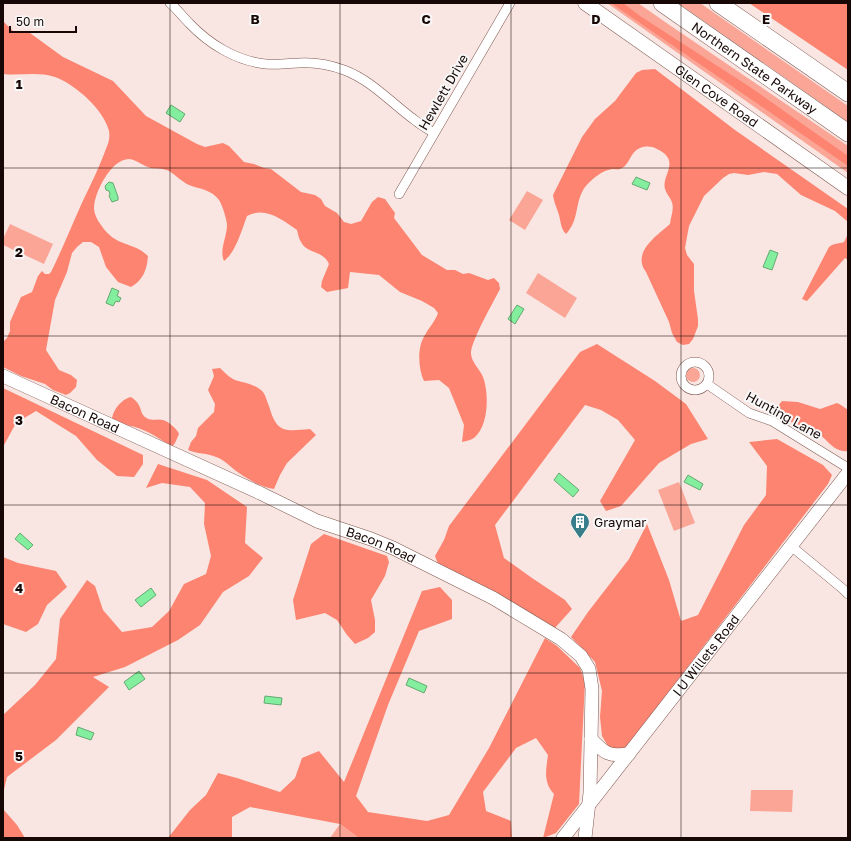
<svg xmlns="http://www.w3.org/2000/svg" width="851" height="841" font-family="'Golos Text',sans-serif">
<rect width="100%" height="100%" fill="#f9e6e2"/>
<!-- green -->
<g fill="#fba596">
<path d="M607,3H638L668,24L848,146V173Z"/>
<path d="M678,3H700L848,106V122Z"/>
<path d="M527,191L543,200L525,230L509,220Z"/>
<path d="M10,224L53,244L44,264L3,245V239Z"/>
<path d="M538,273L577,298L565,318L526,293Z"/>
<circle cx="693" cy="375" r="7"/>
<path d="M679,482L695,523L674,531L658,490Z"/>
<path d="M751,790H793L792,812L750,811Z"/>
<path d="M340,824L359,838H330Z"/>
</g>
<!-- forest -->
<g fill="#fc8471">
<path d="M611,3H623L640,16L750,87L848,156V166Z"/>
<path d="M749,3H848V70Z"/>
<path d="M3,21L13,31L30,33L63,57L113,81L146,116L197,144L205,147L223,143L229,146L244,162L254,164L264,168L271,169L301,192L315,195L321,199L325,206L337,213L344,222L351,224L361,221L372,202L378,197L385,199L395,213L394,218L422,255L447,270H455L463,274L469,273L488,280L494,278L499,283L500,289C494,301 471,341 471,353C471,362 480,369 483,377C489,393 489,426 474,438C471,440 466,441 462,442L464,425L449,388L439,380L424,381C418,368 417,347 425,335C429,327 435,322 438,313L434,308L422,301L400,292L379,275L350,272L348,288L327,292L321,287L322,281L329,264C323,250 307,254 301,242C299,239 298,234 297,230C282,220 266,206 247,216C242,229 236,252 224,261C219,250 227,237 227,225C227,220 222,204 219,200C212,190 200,189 189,185C182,182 176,175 169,171C163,168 158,169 151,168C143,166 137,160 129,159C111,159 94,193 94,208C94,214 98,221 101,225C116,248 133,241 148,256C147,270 143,280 131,287L118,282L106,267L99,247L91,242H83L77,247L72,253L67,272L55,300L46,350L59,370L71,375L77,380L76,387L70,393L66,395L53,390L45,384L21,376L3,367V342L7,338L10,331V322L21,297L32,292L38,276L42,271L45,274H49L51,272C62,250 71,227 81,205C90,186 100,166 107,146C109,142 110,136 109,131C104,110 75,84 55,77C37,71 20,76 3,74Z"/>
<path d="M655,69L735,130L848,209V222L835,211L801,195L777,174L764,172L748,175L734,173L729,174L723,178L704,196L689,226L685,248L687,255L694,264V291L698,319V326L693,339L689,344L683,345L677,342L672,333L669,322L646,272C631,252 658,235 670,224C671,215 675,208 671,200C669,196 666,193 665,189C661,175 682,161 657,149C651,146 646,146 640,148C630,152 630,164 622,168C619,170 616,169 613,169C602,170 592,179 585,187C574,203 580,219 566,234C560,228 561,220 558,212C556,206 554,202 553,195L582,137L595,119L615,101L636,73L642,70Z"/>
<path d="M848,234V260L845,258L807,301L802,299L829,247C834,243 838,244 844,242Z"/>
<path d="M597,344L655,381L686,404L708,439L691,444L659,463L621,506L606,511L600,501L635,440L618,420L601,410L585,405L495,525L504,558L532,578L565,600L572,609L554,629L466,577L438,564L435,556L444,540L449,526L580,352Z"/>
<path d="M220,368C224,372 230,378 235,380C244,383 256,384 263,392C266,396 267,402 269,406C277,434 285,431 310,429L316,435L287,463L280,475L274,489C261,487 249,480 239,473C231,468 225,460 216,457C207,453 197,454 188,450L191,442L196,436L198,428L214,412L215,404L208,390L214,376L212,369Z"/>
<path d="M3,388L143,455V464L134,477L117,476L97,460L76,436L36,411L16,423L3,447Z"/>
<path d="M131,397C143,405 139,412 145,417C151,422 157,418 163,420C168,421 178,430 179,434L175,443L172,447C160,439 149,431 135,427C127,425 119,425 112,422C111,412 121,399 131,397Z"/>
<path d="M782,401L798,402L820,409L837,403L841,405L848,410V451C833,453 826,437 815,431C800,422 785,427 778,406Z"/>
<path d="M777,439L823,465L832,475L828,484L627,746L617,751L608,746L602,736L600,717L602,691L595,662L571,637L588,612L629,559L647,524L669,580L681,621L698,615L744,525L766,495L767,466L749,442Z"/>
<path d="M158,464L207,480L247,507L245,543L263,558L249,576L223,592L200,625L178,640L125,667L93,677L109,687L56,740L7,777L3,794V715L35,685L56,659L60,619L87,580L95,586L103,610L122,632L152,627L169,611L184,584L206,574L211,556L204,524L205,503L190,487L162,483L146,488Z"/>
<path d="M324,534L387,556L389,562L385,576L371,600L375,620V632L368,638L355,644L347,635L337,620L325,613L296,620L293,600L311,544Z"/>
<path d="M3,557L18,563L56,571L67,587L47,605L38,624L26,632L3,624Z"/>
<path d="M440,587L452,600V619L419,631L388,705L356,796L368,812L427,821L449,815L489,748L545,638L557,646L580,668L585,682L579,804L556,833L543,838L554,794C543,782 546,770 548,755L536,738L516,748L483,792L486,811L511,821L512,838H359L340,824L250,807L232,817V838H168L190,810L206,795L218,773L237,778L280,792L295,778L302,758L319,751L344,782L422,591Z"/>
<path d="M3,809L17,825L25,838H3Z"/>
</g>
<!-- water -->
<g fill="#83ee9e" stroke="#63a970">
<path d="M171,105L185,114L180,122L166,113Z"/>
<path d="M636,177L650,183L647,190L632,184Z"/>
<path d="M109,182L113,183L118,197V200L112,202L109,196L110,194L109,191L106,190L105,186Z"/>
<path d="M770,250L778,253L772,270L763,267Z"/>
<path d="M112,288L119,291L117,296L121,298L119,302L116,301L113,306L106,303Z"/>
<path d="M517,305L524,309L515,324L508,319Z"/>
<path d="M559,473L579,490L573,497L554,480Z"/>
<path d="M688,475L703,484L700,490L684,482Z"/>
<path d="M20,533L33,545L28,550L15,539Z"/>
<path d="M151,588L156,595L141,607L135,600Z"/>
<path d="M139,671L145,679L129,690L124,682Z"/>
<path d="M409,678L427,686L424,693L406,685Z"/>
<path d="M265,696L282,698L281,705L264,703Z"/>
<path d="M78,727L94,733L91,740L76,735Z"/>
</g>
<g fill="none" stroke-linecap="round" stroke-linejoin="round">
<!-- street casing -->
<g stroke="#7f5851" stroke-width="10">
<g id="street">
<path d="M170,3C177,9 183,17 189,23C209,44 236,61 266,64C277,65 288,63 299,63C314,62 330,65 344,70C373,81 392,104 416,121C422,126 428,129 434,133"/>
<path d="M399,194L510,3"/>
<circle cx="695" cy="376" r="14"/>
<path d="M707,384L749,413L772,421L848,468"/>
<path d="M791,546L843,589L848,594"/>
</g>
</g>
<!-- secondary casing -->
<g stroke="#7f5851" stroke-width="14">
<g id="secondary">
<path id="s1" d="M3,376L260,493L317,521L371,539L393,548L493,598L561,639L581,656L589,669L592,689L590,793L585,838"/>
<path d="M591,739C604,753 609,757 629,754"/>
<path id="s2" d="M563,838L848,473"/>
</g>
</g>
<!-- primary casing -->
<g stroke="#7f5851" stroke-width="15">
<g id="primary">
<path id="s3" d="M585,3L848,188"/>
</g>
</g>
<!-- highway casing -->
<g stroke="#7f5851" stroke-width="18">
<g id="highway">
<path id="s4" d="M662,3L848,133"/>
<path d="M718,3L848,93"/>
</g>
</g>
<!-- street -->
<use href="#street" stroke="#fff" stroke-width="9"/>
<!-- secondary -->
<use href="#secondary" stroke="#fff" stroke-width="13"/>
<!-- primary -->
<use href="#primary" stroke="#fff" stroke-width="14"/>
<!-- highway -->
<use href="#highway" stroke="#fff" stroke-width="17"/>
</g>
<!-- grid -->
<path fill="none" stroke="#170806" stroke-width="1" stroke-opacity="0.55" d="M170,3V838M340,3V838M511,3V838M681,3V838M3,168H848M3,336H848M3,505H848M3,673H848"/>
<!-- icons -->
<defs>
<g id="building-pin" transform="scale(1)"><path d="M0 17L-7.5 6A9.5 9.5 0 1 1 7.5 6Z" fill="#387d8a" stroke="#f8f8f8"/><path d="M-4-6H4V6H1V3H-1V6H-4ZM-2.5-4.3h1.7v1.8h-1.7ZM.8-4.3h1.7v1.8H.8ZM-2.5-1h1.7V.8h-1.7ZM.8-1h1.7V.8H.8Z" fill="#fff"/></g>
</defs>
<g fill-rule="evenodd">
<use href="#building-pin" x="580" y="522"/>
</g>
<g text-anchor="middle" stroke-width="4" stroke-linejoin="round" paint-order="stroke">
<!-- street labels -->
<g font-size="13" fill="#170806" stroke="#f8f8f8">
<text dy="5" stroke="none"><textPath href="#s4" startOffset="113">Northern State Parkway</textPath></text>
<text transform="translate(443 92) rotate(-60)" y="5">Hewlett Drive</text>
<text dy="5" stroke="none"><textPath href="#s3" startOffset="161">Glen Cove Road</textPath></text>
<text dy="5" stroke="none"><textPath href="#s1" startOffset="90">Bacon Road</textPath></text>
<text transform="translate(784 415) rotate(29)" y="5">Hunting Lane</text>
<text dy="5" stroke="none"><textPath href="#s1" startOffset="414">Bacon Road</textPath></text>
<text dy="5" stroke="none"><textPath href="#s2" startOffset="232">I U Willets Road</textPath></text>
</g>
<!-- poi labels -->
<g font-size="13" fill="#170806" stroke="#f8f8f8" text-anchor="start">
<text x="594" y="527">Graymar</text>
</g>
</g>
<g font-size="13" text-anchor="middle" font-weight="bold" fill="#170806" stroke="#f8f8f8" stroke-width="4" stroke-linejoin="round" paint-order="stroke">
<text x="255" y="24">B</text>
<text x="426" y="24">C</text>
<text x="596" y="24">D</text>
<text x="766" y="24">E</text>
<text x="19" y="89">1</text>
<text x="19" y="257">2</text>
<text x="19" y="425">3</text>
<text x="19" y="593">4</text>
<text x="19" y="761">5</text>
</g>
<!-- border -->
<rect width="851" height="841" fill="none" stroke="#170806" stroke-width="8"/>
<!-- scale -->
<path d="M10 26v6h66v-6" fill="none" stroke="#170806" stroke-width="2"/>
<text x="16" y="26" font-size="12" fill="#170806" stroke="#f8f8f8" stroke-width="3" paint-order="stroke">50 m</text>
</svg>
